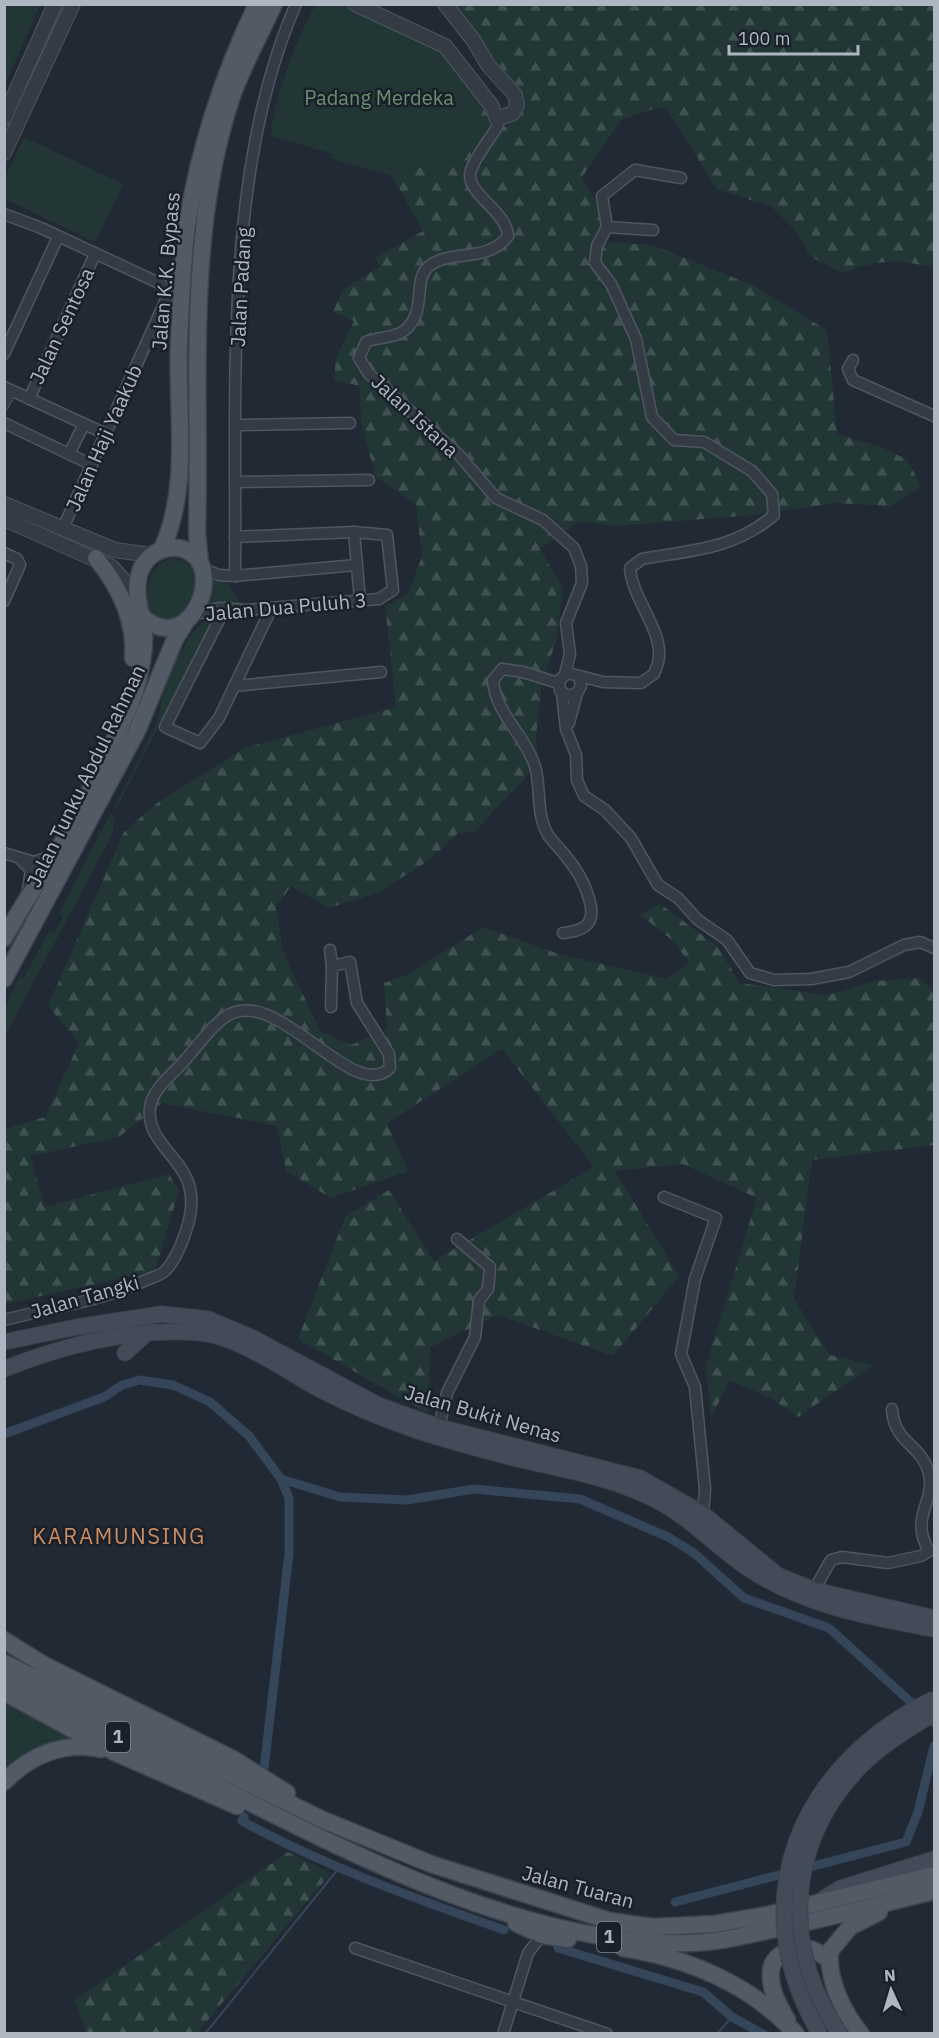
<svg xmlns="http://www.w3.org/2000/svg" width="939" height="2038" font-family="'IBM Plex Sans',sans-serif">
<defs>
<pattern id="forest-firs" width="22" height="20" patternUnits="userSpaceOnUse" patternTransform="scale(1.5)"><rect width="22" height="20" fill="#233636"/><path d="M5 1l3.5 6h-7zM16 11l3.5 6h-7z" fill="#405151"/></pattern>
</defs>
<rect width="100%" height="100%" fill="#212934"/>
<!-- green -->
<g fill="#233636">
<path d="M5,4L40,5L5,85L4,5Z"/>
<path d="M316,5H342L431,42L450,58L476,98L474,140L461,155L392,176L332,159L333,154L272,136C270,108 300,29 316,5Z"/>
<path d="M24,137L123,184L95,242L5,199V178Z"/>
<path d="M169,559C184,559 194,565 197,580L189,610L168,624L147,611C144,591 149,567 169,559Z"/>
<path d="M210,576L226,582L241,603L205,604Z"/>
<path d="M215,615L116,810L114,808L158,721C160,691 186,625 215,615Z"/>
<path d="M110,814L114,816L113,833L5,1036V1009L19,977L23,979L50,930L55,932L63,917L59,914Z"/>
<path d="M5,1704L81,1741L5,1776Z"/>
</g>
<!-- forest -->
<g fill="url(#forest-firs)">
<path d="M453,5H934V268C899,259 877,259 843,273L811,257L794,229L772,207L717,189L668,111L660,107L622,119L582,177L600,209L607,242L653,245L754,286L827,330L837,434L881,447L908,460L921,487L891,506L836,503L752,515L619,526L578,522L540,549L563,588L556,641L542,683L536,736L538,764L474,832L458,833L428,861L379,892L329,908L291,886L276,907L284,955L321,1032L351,1045L387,1029L384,983L409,974L483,927L559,954L667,979L689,962L672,940L640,915L660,904L717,946L740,983L828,995L875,981L920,978L934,991V1145L812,1160L794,1299L830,1355L874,1365L798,1417L771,1398L729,1380L711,1419L706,1366L757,1198L683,1164L615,1171L679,1276L613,1356L498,1315L430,1347L428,1414L298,1339L345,1217L389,1190L434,1261L594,1167L502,1049L387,1123L408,1171L331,1198L286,1171L277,1126L162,1103L119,1137L30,1156L45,1207L169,1174L179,1191L155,1271L5,1304V1129L45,1117L79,1043L48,1006L124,832L157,803L245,748L396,707L385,606L408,594L422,556L416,504L376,477L361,423L360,386L334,380L336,358L354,321L333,312L343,289L380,267L375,258L423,231L392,176L461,155L474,140L476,98L488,115L490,124L506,127L519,115L524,99Z"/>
<path d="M288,1852L331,1873L197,2033H86L75,2000Z"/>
</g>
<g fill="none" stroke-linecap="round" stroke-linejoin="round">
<!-- stream -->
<g stroke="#35465a" stroke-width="2">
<path d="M205,2034L338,1869"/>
<path d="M717,2034L732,2017"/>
</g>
<!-- canal -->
<g stroke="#35465a" stroke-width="9">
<path d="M4,1434L104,1397L122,1385L140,1380L173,1385L210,1402L249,1436L281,1479L289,1498V1553L264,1769"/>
<path d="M281,1479L340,1497L407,1500L474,1489L580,1499L668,1537L694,1553L744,1598L829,1628L934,1723"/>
<path d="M244,1817L242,1821C326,1867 414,1898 504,1930"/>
<path d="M675,1902L906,1842L918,1812L934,1746"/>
<path d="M558,1948L703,1992L732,2017L763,2034"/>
</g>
<!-- pedestrian casing -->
<g stroke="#4e5660" stroke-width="10">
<path id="pedestrian" d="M4,406L12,391"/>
</g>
<!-- minor casing -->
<g stroke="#4e5660" stroke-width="13">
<g id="minor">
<path d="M497,119L498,125C490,140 476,155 471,170C463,193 507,210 508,236C487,264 450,248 428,267C413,280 427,312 405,330C394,339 379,336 366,342L359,358L369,374L459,455L496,498L543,520L574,548L581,566L582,583L566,623L570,654L565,674"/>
<path d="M4,214L41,228L161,284L168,295L63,528"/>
<path d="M607,227L653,230"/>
<path d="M4,354L58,237"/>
<path d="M853,360L848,369L853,380L934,416"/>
<path d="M4,387L106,434"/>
<path d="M29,399L95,254"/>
<path d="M4,423L92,465"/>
<path d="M237,425L350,423"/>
<path d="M69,454L84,424"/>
<path d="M236,482L369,480"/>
<path d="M354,532L360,600"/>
<path d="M4,553L17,559L20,565L4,601"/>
<path d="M203,569L219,575L235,576L356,565"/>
<path d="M235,576C237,394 222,173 296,4"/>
<path d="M225,608L165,727L200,743L219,718L271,609"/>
<path d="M193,615L219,608L246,610L379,599L393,590L387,535L354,532L235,537"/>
<path d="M579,677L581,686L577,693L569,696L560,691L559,680L568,673L603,682L641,683L654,674C656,669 659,662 659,656C661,628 632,598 630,568L642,559C692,550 735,549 774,515L772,494L752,471L704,442L674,440L652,417L636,339L611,284L595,263L597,246L607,227L602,196L635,170L681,178"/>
<path d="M558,683L523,672L502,669L493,680C495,713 525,735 535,766C541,787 536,812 547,833C551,841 559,847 564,854C578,871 587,886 591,907C594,927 580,931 563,933"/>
<path d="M234,686L381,672"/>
<path d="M562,693L566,729L576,755L577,780L584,796L605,810L631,838L658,885L678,898L698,920L727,940L750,973L774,980L811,979L849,972L904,945L920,942L934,948"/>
<path d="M569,723L577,693"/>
<path d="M4,853L34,862L52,856"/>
<path d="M20,859L31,870L28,890"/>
<path d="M330,950L332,966"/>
<path d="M664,1197L716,1218L695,1279L681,1354L695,1387L705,1489L703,1514"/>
<path d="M4,1320C51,1308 100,1301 144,1281C150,1278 160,1276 165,1271C174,1262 182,1244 186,1231C191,1216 194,1198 188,1182C179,1155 142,1137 151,1103C155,1087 175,1072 185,1060C197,1047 210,1027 225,1017C276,981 352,1105 390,1068L389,1054L357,1003L350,962L332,966L331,1007"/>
<path d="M439,1427L447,1393L475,1337L479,1300L488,1289L490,1267L457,1239"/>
<path d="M814,1590L831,1560L842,1557L888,1563L921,1556L929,1551C908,1515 938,1502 928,1470C920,1444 894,1443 892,1409"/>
<path d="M355,1948L607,2034"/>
<path d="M503,2034L528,1953L542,1935"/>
</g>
</g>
<!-- tertiary casing -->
<g stroke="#4e5660" stroke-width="16">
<g id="tertiary">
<path d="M355,4L445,46L491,105L497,119L513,113L517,105L515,95L488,65L474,41L445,4"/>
<path d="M4,118L55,4"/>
<path d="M4,153L73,4"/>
<path d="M4,504L115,550L151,555"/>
<path d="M4,519L112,567L130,588L136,601"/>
</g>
</g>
<!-- secondary casing -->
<g stroke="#3d444e" stroke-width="17">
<g id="secondary">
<path d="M4,1342L77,1327L162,1314L208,1319L253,1338L378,1405L439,1427L640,1478L703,1514L779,1576L814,1590L934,1618"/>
<path d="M125,1353L145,1335"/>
<path d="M4,1369C65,1345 135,1327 201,1333C240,1337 284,1370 319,1389C388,1425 447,1441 522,1460C566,1470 612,1478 652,1498C688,1515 716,1547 749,1569C805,1606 870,1617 934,1629"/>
<path d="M823,1899L841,1888L934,1859"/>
</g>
</g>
<!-- primary casing -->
<g stroke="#3d444e" stroke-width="19">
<g id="primary">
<path d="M162,549C191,485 176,411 179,343C181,304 182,263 187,225C199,148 223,75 257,4"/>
<path d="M96,558C119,586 136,621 133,658"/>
<path d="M200,563L197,532C201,386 185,236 232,96C243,65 260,35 274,4"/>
<path d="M4,938C23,904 44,873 64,840C78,817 89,791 101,767C114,741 127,716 136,688C141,670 145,652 144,634C142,610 131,591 142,567C152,548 179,540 196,557C220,582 186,658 140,615"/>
<path d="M4,979L137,731L175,639L185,623"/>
<path d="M4,1640L44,1665L233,1759L287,1793"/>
<path d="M4,1663L321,1819L431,1864L610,1921L653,1927L714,1924L767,1915L934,1875"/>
<path d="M4,1678C80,1717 156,1754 231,1793C367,1862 536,1947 691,1943C720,1942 747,1935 775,1929C829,1918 881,1904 934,1891"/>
<path d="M4,1692L114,1752L237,1806"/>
<path d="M4,1782C30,1755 64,1741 101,1749"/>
<path d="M516,1923L542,1935L568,1939"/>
<path d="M623,1948C687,1958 751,1984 796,2034"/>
<path d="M787,2020C778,2004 769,1989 771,1970C773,1952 798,1945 813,1950C819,1952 824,1956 829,1960"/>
<path d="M861,2034C843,2012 827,1979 830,1951L850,1927L879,1912"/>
</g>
</g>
<!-- pedestrian -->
<use href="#pedestrian" stroke="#343b45" stroke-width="8"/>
<!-- minor -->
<use href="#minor" stroke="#343b45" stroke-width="10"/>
<!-- tertiary -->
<use href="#tertiary" stroke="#343b45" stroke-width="14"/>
<!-- secondary -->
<use href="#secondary" stroke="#424b57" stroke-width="15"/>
<!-- primary -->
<use href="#primary" stroke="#525a65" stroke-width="16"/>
<!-- secondary-bridge casing -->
<g stroke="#3d444e" stroke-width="17" stroke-linecap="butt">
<g id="secondary-bridge">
<path d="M820,2034C740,1901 800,1763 934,1699"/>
<path d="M840,2034C782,1949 786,1846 857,1770C879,1746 908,1730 934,1713"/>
</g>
</g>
<!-- secondary-bridge -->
<use href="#secondary-bridge" stroke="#424b57" stroke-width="15"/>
</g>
<g text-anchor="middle" stroke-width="5" stroke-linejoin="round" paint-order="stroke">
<!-- shield labels -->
<g fill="#192029" stroke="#818994" stroke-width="1.5">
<rect x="106" y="1722" width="24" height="30" rx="4.5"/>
<rect x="597" y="1922" width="24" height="30" rx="4.5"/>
</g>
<g font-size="18" font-weight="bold" fill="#aeb6c2">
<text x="118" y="1743">1</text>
<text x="609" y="1943">1</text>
</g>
<!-- park labels -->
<g font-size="20" fill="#689070" stroke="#192029">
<text x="379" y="105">Padang Merdeka</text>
</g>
<!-- street labels -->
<g font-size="20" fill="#aeb6c2" stroke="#192029">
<text transform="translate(166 271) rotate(-85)" y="7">Jalan K.K. Bypass</text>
<text transform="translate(241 287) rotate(-87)" y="7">Jalan Padang</text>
<text transform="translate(62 326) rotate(-65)" y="7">Jalan Sentosa</text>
<text transform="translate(415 416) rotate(43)" y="7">Jalan Istana</text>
<text transform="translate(104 438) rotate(-66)" y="7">Jalan Haji Yaakub</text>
<text transform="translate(286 607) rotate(-5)" y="7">Jalan Dua Puluh 3</text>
<text transform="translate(86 776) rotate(-64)" y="7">Jalan Tunku Abdul Rahman</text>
<text transform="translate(85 1297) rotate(-16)" y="7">Jalan Tangki</text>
<text transform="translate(483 1414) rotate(16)" y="7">Jalan Bukit Nenas</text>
<text transform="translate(578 1887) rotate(15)" y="7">Jalan Tuaran</text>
</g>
<!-- quarter labels -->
<g font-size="22" letter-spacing="1.5" fill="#ca8b61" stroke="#192029">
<text x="119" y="1544">KARAMUNSING</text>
</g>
</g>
<!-- border -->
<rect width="939" height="2038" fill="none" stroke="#aeb6c2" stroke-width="12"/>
<!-- north arrow -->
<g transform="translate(891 1990) rotate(356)" stroke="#192029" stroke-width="4.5" paint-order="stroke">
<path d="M0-4.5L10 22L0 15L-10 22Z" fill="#aeb6c2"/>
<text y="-9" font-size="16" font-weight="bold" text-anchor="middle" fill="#aeb6c2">N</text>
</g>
<!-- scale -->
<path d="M729 45v9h129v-9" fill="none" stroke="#aeb6c2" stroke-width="3"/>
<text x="738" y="45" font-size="18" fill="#aeb6c2" stroke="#192029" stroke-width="4.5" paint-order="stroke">100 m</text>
</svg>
